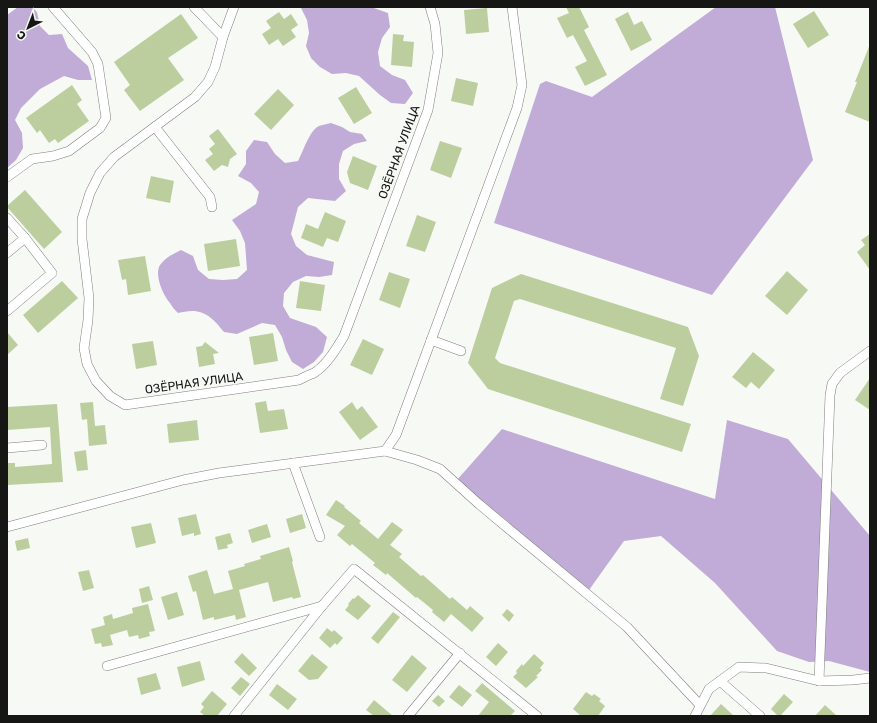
<svg xmlns="http://www.w3.org/2000/svg" width="877" height="723" font-family="Rubik,sans-serif">
<rect width="100%" height="100%" fill="#f7f9f5"/>
<!-- forest -->
<g fill="#c1abd7">
<path d="M18,7H32L37,12L40,26L49,35L62,34L68,48L88,66L92,80H78L64,76L40,89L21,108L15,120L22,133L23,148L16,160L7,168V15Z"/>
<path d="M302,7H371L388,13L390,27L382,38L378,52L380,66L392,75L405,80L413,93L405,104L391,103L380,95L359,76L346,73L332,74L320,67L311,58L306,46L309,33L307,20L301,8Z"/>
<path d="M716,7H775L813,160L712,295L494,223L540,84L546,81L592,97Z"/>
<path d="M331,123L342,127L350,132L362,134L367,141L354,144L343,151L339,164V179L346,191L335,201L308,198L298,207L291,234L296,246L307,255L334,262L332,275L319,277L306,276L293,282L284,293L283,306L290,318L316,327L327,337L323,352L314,362L303,369L292,362L286,350L282,337L275,325L262,323L237,334L224,332C215,321 207,311 192,311C187,311 183,312 178,313C175,310 172,307 170,303C163,295 154,275 160,265C166,257 173,254 181,250L193,256L198,270L209,279L223,280L237,279L247,270L245,243L240,231L232,220L256,204L259,192L251,183L238,176L246,164V151L254,140L267,142L275,154L285,163L298,161C303,152 309,131 319,126C322,125 327,124 331,123Z"/>
<path d="M727,420L788,439L870,536V672L829,661L809,662L777,651L715,583L661,536L624,541L589,590L457,480L502,429L715,499Z"/>
</g>
<!-- building -->
<g fill="#bcce9e">
<path d="M566,7H579L589,27L584,30L607,75L585,86L575,67L587,61L573,35L567,38L557,18L569,13Z"/>
<path d="M487,8L489,32L466,34L464,10Z"/>
<path d="M814,11L829,35L808,48L793,24Z"/>
<path d="M279,12L284,19L291,14L298,25L291,30L296,37L283,46L278,39L269,45L262,34L271,28L266,21Z"/>
<path d="M628,12L634,25L642,21L652,40L631,51L615,19Z"/>
<path d="M181,14L198,38L168,58L184,80L140,111L124,90L130,85L114,62Z"/>
<path d="M393,34L404,35L403,41L414,42L412,67L391,65Z"/>
<path d="M870,44V122L845,112L857,82H855Z"/>
<path d="M456,78L478,83L473,106L451,101Z"/>
<path d="M72,85L82,100L77,104L89,121L58,143L55,139L49,143L40,130L37,133L26,118Z"/>
<path d="M356,87L372,113L354,124L338,98Z"/>
<path d="M278,89L294,105L271,130L254,114Z"/>
<path d="M218,129L237,154L230,159L228,167L222,165L214,171L205,160L213,154L209,149L215,144L209,136Z"/>
<path d="M440,141L462,148L451,178L430,170Z"/>
<path d="M353,156L377,166L368,190L350,183L347,172Z"/>
<path d="M151,176L174,181L170,203L146,198Z"/>
<path d="M25,190L62,232L44,249L7,207V206Z"/>
<path d="M325,212L346,221L338,242L327,238L323,247L301,238L306,224L318,229Z"/>
<path d="M417,215L436,222L425,252L406,246Z"/>
<path d="M870,234V270L857,252L865,245L861,240Z"/>
<path d="M236,239L240,266L208,271L204,244Z"/>
<path d="M145,256L151,291L128,295L126,279L122,280L118,260Z"/>
<path d="M787,271L808,290L787,315L765,296Z"/>
<path d="M389,272L410,279L400,308L379,300Z"/>
<path d="M521,274L688,327L699,356L683,406L660,399L676,348L520,299L514,301L495,358L500,363L691,424L682,452L488,389L468,363L492,288Z"/>
<path d="M62,281L78,298L38,333L23,315Z"/>
<path d="M300,281L325,285L321,311L296,308Z"/>
<path d="M7,332L18,345L7,355Z"/>
<path d="M273,333L278,361L254,365L249,337Z"/>
<path d="M363,339L384,349L372,375L350,365Z"/>
<path d="M153,341L157,365L136,369L132,344Z"/>
<path d="M205,342L219,353L213,354L215,364L199,367L196,347L202,346Z"/>
<path d="M753,352L775,370L759,389L751,382L746,388L732,377Z"/>
<path d="M870,378V410L855,400Z"/>
<path d="M266,401L268,411L284,409L288,429L260,433L255,403Z"/>
<path d="M93,402L95,426L105,425L107,444L89,446L87,419L82,420L80,403Z"/>
<path d="M352,402L357,410L362,406L378,427L360,440L339,412Z"/>
<path d="M57,404L63,482L7,485V463H15V467L52,464L50,427L7,430V407Z"/>
<path d="M197,420L199,440L169,443L167,424Z"/>
<path d="M86,450L88,470L77,471L74,452Z"/>
<path d="M336,500L345,506L344,507L361,521L359,523L378,539L392,522L403,530L390,545L402,554L399,557L421,576L423,575L450,599L452,597L467,610L470,606L484,618L472,632L451,614L444,622L432,612L433,610L417,597L416,598L387,573L386,575L373,565L375,563L352,544L350,546L337,535L345,526L326,515Z"/>
<path d="M196,514L201,534L194,536V533L182,536L178,518Z"/>
<path d="M302,514L306,528L290,533L286,519Z"/>
<path d="M151,523L156,543L136,548L131,527Z"/>
<path d="M267,524L271,537L252,543L248,530Z"/>
<path d="M230,533L233,543L227,545L228,548L218,550L215,537Z"/>
<path d="M28,538L30,548L17,551L15,541Z"/>
<path d="M289,547L293,561L292,562L301,597L293,599L292,597L273,602L268,582L239,590L246,617L236,620L235,615L214,620V617L203,620L196,591L193,592L188,576L207,570L214,594L233,589L228,571L245,566L244,564L261,559L260,556Z"/>
<path d="M89,570L94,588L83,591L78,572Z"/>
<path d="M149,586L153,600L142,603L139,589Z"/>
<path d="M177,592L184,615L168,620L161,597Z"/>
<path d="M358,595L371,606L358,620L345,610L349,605L348,604L353,598L354,599Z"/>
<path d="M148,604L155,631L149,632L150,636L139,639L138,635L129,637L127,630L110,635L113,645L102,647L101,643L95,644L91,629L105,625L103,617L112,614L113,619L133,613L132,608Z"/>
<path d="M507,609L514,615L509,622L502,615Z"/>
<path d="M393,612L400,617L378,644L371,638Z"/>
<path d="M327,628L332,632L334,630L343,638L337,645L335,643L330,648L319,638Z"/>
<path d="M498,643L508,652L496,666L486,657Z"/>
<path d="M242,653L257,668L249,676L234,662Z"/>
<path d="M312,654L328,667L318,679L309,680L298,671Z"/>
<path d="M534,654L544,663L540,668L542,670L536,676L538,677L526,688L513,677L517,673L516,671L522,664L523,666Z"/>
<path d="M412,655L427,668L407,692L392,680Z"/>
<path d="M200,661L205,680L182,687L177,667Z"/>
<path d="M156,673L161,689L141,695L137,678Z"/>
<path d="M241,677L250,684L240,696L231,688Z"/>
<path d="M482,683L515,711L510,716H478L489,702L475,691Z"/>
<path d="M277,684L297,699L288,710L269,695Z"/>
<path d="M459,685L472,695L462,707L449,697Z"/>
<path d="M212,691L227,704L217,716H205L200,712L204,707L201,704Z"/>
<path d="M586,692L592,696L594,694L601,699L599,701L605,706L598,716H581L573,709Z"/>
<path d="M784,694L793,702L780,716H778L771,709Z"/>
<path d="M438,695L445,701L439,707L432,701Z"/>
<path d="M374,700L393,716H374L366,710Z"/>
<path d="M721,704L734,716H710Z"/>
<path d="M825,705L837,716H815Z"/>
</g>
<g fill="none" stroke-linecap="round" stroke-linejoin="round">
<!-- minor casing -->
<g stroke="#7e7f7c" stroke-width="10">
<g id="minor">
<path d="M194,7L223,37"/>
<path d="M234,7L223,37L215,67L208,82L195,97L114,157L100,173L90,193L82,219V239L89,298L88,320L84,348L87,364L96,381L110,396L125,405L299,380C304,377 309,375 314,373C327,365 336,349 344,336L428,110L438,53L435,24L430,7"/>
<path d="M155,127L210,197L212,207"/>
<path d="M7,177L32,159L53,156L69,151L100,128L106,118L98,64L92,52L53,7"/>
<path d="M7,218L25,238"/>
<path d="M7,253L25,238L52,273L7,311"/>
<path d="M431,340L461,351"/>
<path d="M7,448L42,445"/>
<path d="M385,451L396,435L517,108L522,85L512,7"/>
<path d="M293,463L320,537"/>
<path d="M7,527L183,480L219,473L385,451L417,460L440,469L480,505L627,627L700,705"/>
<path d="M107,666L322,606"/>
<path d="M720,681L760,716"/>
<path d="M819,681L830,395L832,384L840,373L870,351"/>
<path d="M234,716L322,606L354,569L537,716"/>
<path d="M408,716L460,653"/>
<path d="M695,716L709,689L739,667L766,668L819,681L853,680L870,678"/>
</g>
</g>
<!-- minor -->
<use href="#minor" stroke="#fff" stroke-width="9"/>
</g>
<g text-anchor="middle" stroke-width="3" stroke-linejoin="round" paint-order="stroke">
<!-- street labels -->
<g font-size="12" fill="#161715" stroke="#f7f9f5">
<text transform="translate(399 152) rotate(-70)" y="4">ОЗЁРНАЯ УЛИЦА</text>
<text transform="translate(194 383) rotate(-8)" y="4">ОЗЁРНАЯ УЛИЦА</text>
</g>
</g>
<!-- border -->
<rect width="877" height="723" fill="none" stroke="#161715" stroke-width="16"/>
<!-- north arrow -->
<g transform="translate(28 28) rotate(222)" stroke="#f7f9f5" stroke-width="3" paint-order="stroke">
<path d="M0-3L7 15L0 10L-7 15Z" fill="#161715"/>
<text y="-6" font-size="11" font-weight="bold" text-anchor="middle" fill="#161715">С</text>
</g>
</svg>
